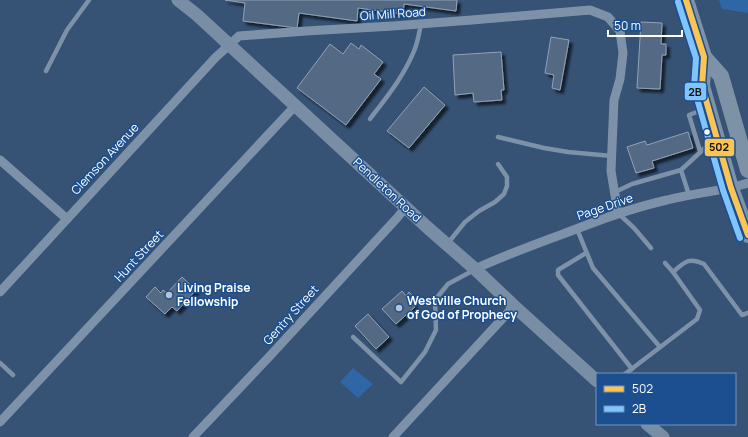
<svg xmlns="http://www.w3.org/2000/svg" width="748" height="437" font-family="Manrope,sans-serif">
<defs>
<filter id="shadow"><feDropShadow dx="3.5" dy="3.5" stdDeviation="1" flood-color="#0009"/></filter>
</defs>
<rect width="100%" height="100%" fill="#365274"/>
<!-- green -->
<g fill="#2f66a5">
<path d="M719,0H748V13L722,9Z"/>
<path d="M353,368L373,384L358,398L340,382Z"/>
</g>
<!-- building -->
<g fill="#526984" stroke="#92a2b6" filter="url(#shadow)">
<path d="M225,0H457L456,11L404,4L403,14L358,8L357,21L299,13L297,28L243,21L245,3Z"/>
<path d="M641,22L662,23L661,44H666V55H662L660,89L637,88Z"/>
<path d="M551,37L569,40L560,90L552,88L554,75L545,73Z"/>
<path d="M351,43L359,49L361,45L383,62L374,74L381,79L346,125L297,88L330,44L343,54Z"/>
<path d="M501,52L504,90H501L502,100L474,102L473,93L455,95L453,55Z"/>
<path d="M424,87L445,105L409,148L387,131Z"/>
<path d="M688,132L693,148L652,161L654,168L636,173L627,147L645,141L647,145Z"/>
<path d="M182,277L196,290L177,311L172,307L165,314L146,297L155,287L161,293L163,290L167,293Z"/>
<path d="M402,291L406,296L409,292L416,299L412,303L415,307L396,324L382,309Z"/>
<path d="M368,314L389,337L376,349L355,326Z"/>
</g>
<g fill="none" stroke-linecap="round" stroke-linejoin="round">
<!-- lane -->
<g stroke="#7d92a8" stroke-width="4.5">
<path d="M46,71L67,30L89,0"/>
<path d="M370,119C386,98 404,76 414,51C418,42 419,33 421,24"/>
<path d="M498,137L544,148L568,152L612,156"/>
<path d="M700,151L689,115L705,109"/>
<path d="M681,170L707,146L715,144"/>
<path d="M615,192L632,184L681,170L689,195"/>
<path d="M619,214L634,228L651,248"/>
<path d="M577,229L593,268L660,347"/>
<path d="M448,243L465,222L479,211L495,202L504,194L507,186V177L498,164"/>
<path d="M586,253L558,270V275L632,369"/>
<path d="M665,263L673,272"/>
<path d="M353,337L401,382L425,352L436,330L435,300L448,284L474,270"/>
<path d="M0,363L13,375"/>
<path d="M625,374L697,319L700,310L673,272C685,262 688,257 704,264L742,315L748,313"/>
</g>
<!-- street -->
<g stroke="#7d92a8" stroke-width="9">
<path d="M0,160L67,219"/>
<path d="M475,269C503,256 533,245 563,234C597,221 631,208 667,200C694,193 722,191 748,183"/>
<path d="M0,292L215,58L239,36L306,31L393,26L472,20L590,10L608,17L620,31L623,53L620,79L614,100L611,171L618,213"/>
<path d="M0,422L295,106"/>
<path d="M193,437L268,358L397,218L406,207"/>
<path d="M393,437L514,306"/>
</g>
<!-- secondary -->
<g stroke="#798da4" stroke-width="13">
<path d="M178,0L197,15L428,228L475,269L514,306L597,381"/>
<path d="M647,424L663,437"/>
</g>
<!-- highway -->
<g stroke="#7e92a7" stroke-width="16">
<path d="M686,0L704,57L702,86L731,188L748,235"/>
<path d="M704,57L721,76L748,170"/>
</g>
<!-- bus-1 casing -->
<g stroke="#1b4f8f" stroke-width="9">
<path id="bus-1" d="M686,0L704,57L702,86L731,188L748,235"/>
</g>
<!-- bus-2 casing -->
<g stroke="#1b4f8f" stroke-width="9">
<path id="bus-2" d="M678,2L696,58L694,88L723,190L740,238"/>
</g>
<!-- bus-1 -->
<use href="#bus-1" stroke="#fcc553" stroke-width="6"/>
<!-- bus-2 -->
<use href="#bus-2" stroke="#80c4ff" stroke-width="6"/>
</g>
<!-- markers -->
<circle fill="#fff" stroke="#1b4f8f" stroke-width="1.5" cx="707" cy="132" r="3.5"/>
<g fill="#b9c2ce" stroke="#1b4f8f" stroke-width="1.5">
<circle cx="169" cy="295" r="4"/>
<circle cx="399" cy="308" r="4"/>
</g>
<g text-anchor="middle" stroke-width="3" stroke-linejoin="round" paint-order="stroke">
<!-- street labels -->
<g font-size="12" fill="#fff" stroke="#1b4f8f">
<text transform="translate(393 14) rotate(-4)" y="4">Oil Mill Road</text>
<text transform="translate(105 159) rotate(-47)" y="4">Clemson Avenue</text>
<text transform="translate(387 190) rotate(43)" y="4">Pendleton Road</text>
<text transform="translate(605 207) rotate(-19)" y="4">Page Drive</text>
<text transform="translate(139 256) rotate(-47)" y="4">Hunt Street</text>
<text transform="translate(291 315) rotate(-48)" y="4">Gentry Street</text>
</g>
<!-- poi labels -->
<g font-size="12" font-weight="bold" fill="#fff" stroke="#1b4f8f" text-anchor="start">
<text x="177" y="292">Living Praise<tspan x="177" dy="14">Fellowship</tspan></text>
<text x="407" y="305">Westville Church<tspan x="407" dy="14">of God of Prophecy</tspan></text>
</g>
</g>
<g stroke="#1b4f8f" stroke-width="1.5">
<rect x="684" y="82" width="23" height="19" rx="4" fill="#80c4ff"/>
<rect x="704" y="138" width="31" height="19" rx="4" fill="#fcc553"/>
</g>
<g font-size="11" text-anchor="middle" font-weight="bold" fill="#111">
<text x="695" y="96">2B</text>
<text x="719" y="151">502</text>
</g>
<!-- legend -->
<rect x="596" y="373" width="140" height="52" fill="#1b4f8f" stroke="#7695bc"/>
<rect x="604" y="386" width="20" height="6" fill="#fcc553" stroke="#7695bc"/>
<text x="632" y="393" font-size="12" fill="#ffffff">502</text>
<rect x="604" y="406" width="20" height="6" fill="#80c4ff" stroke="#7695bc"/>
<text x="632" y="413" font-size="12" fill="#ffffff">2B</text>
<!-- scale -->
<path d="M608 30v6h74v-6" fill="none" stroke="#ffffff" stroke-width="2"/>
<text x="614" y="30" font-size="12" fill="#ffffff" stroke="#1b4f8f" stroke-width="3" paint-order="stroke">50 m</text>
</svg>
